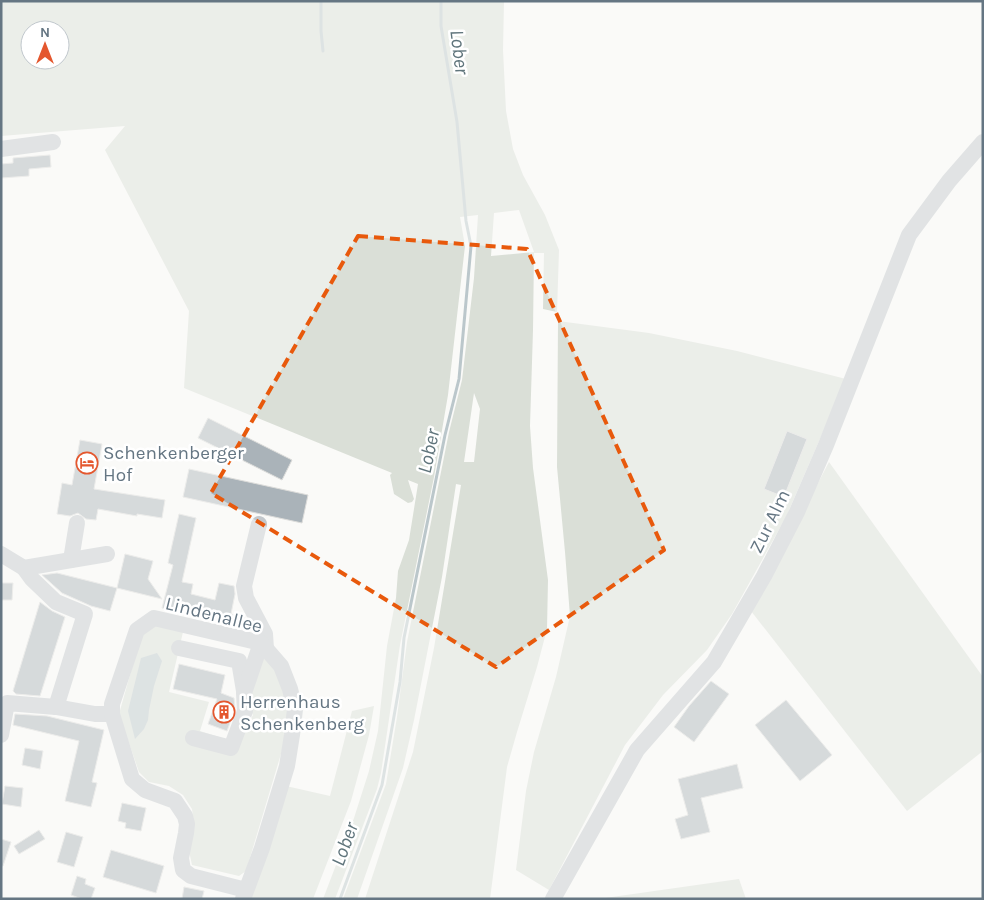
<svg xmlns="http://www.w3.org/2000/svg" width="984" height="900" font-family="Karla,sans-serif">
<rect width="100%" height="100%" fill="#fafaf8"/>
<!-- green -->
<g fill="#dadfd7" fill-rule="evenodd">
<path d="M1,1H504L503,50L506,111L513,149L523,175L545,215L559,250L557,312L543,309L544,253H534L533,330L530,426L533,468L548,580L547,629L537,667L517,732L507,767L490,899H365L413,752L434,648L461,485L456,484L442,577L414,720L403,768L357,899H343L386,784L397,717L407,642L449,432L462,380L474,278L478,215L460,217L465,246L448,395L434,477L400,645L381,773L377,789L335,899H323L354,818L369,771L378,731L387,646L396,598L398,571L409,540L418,484L408,480L414,499L412,502L408,503L394,494L390,475L392,473L184,388L189,311L105,150L125,126L1,136ZM30,30H60V60H30ZM519,210L534,252L491,256L494,213ZM474,393L480,409L474,462H464Z"/>
<path d="M558,321L649,333L737,351L846,379L786,517L732,614L707,650L663,695L625,745L549,890L516,870L526,791L534,752L556,677L570,616L565,552L557,467Z"/>
<path d="M829,462L983,677V751L907,811L751,611Z"/>
<path d="M157,625L183,632L169,692L209,702L200,731L238,743L253,715L248,703L262,652L277,668L288,710L286,737L246,871L239,876L192,865L189,851L194,823L192,809L183,795L169,786L149,782L139,772L119,714L141,636Z"/>
<path d="M374,706L369,735L351,801L313,899H251L286,786L330,796L352,711Z"/>
<path d="M739,879L746,899H598Z"/>
</g>
<!-- water -->
<path fill="#bbc7cb" d="M157,653L162,661L154,686L149,710L148,720L144,729L135,739L128,711L141,658Z"/>
<g fill="none" stroke-linecap="round" stroke-linejoin="round">
<!-- stream -->
<g stroke="#bbc7cb" stroke-width="3">
<path d="M321,1V31L323,51"/>
<path d="M340,899L382,785L400,682L404,638L445,435L459,379L471,246L466,221L457,122L441,26V1"/>
</g>
</g>
<!-- building -->
<g fill="#aab3b9" stroke="#dcdcda">
<path d="M50,155L51,167L29,169V176L1,178V164L13,163V158Z"/>
<path d="M208,418L292,460L282,480L198,438Z"/>
<path d="M787,431L807,439L784,497L764,489Z"/>
<path d="M80,440L102,444L94,489L165,500L162,518L137,514V516L98,509L96,520L86,519L78,513L70,516L57,514L62,483L72,485Z"/>
<path d="M189,469L308,495L302,523L183,497Z"/>
<path d="M179,514L196,518L182,582L193,584L191,594L215,600L219,583L234,586L235,594L231,614L245,618L249,625L248,630L162,608L173,565L168,563Z"/>
<path d="M125,554L153,561L148,579L162,599L117,588Z"/>
<path d="M57,573L117,588L110,611L91,606L62,593L42,575Z"/>
<path d="M1,583H13L12,600H1Z"/>
<path d="M40,602L52,611L65,617L40,696L16,694L13,691Z"/>
<path d="M179,664L225,675L221,693L234,698L235,709L227,731L208,724L217,699L173,689Z"/>
<path d="M711,681L729,694L694,742L674,727L689,706Z"/>
<path d="M786,700L832,755L800,781L755,725Z"/>
<path d="M15,714L47,716L104,730L92,782L97,783L91,807L65,801L79,741L13,725Z"/>
<path d="M25,748L43,751L40,769L22,765Z"/>
<path d="M737,764L743,788L701,798L710,832L681,839L675,819L688,815L678,779Z"/>
<path d="M5,786L23,788L21,807L2,804Z"/>
<path d="M122,803L146,808L141,831L125,828L126,823L118,821Z"/>
<path d="M39,830L45,839L19,854L14,846Z"/>
<path d="M66,832L83,837L74,867L57,862Z"/>
<path d="M1,839L11,842L3,866H1Z"/>
<path d="M111,850L164,866L156,893L103,877Z"/>
<path d="M77,876L86,879L85,884L95,888L91,899H82L71,895Z"/>
<path d="M184,887L204,891L202,899H182Z"/>
</g>
<g fill="none" stroke-linecap="round" stroke-linejoin="round">
<!-- minor -->
<g stroke="#c3c8cc" stroke-width="16">
<path d="M1,149L53,142"/>
<path d="M259,524L244,586L246,598L265,634L266,649"/>
<path d="M1,554L24,568L107,554"/>
<path d="M71,560L77,523"/>
<path d="M24,568L32,579L56,602L85,614L56,707"/>
<path d="M179,648L239,661L244,691"/>
<path d="M1,735L7,703L56,707L95,714H112"/>
<path d="M193,738L231,748L245,711L244,693L261,643"/>
<path d="M243,899L262,848L287,766L292,735L295,709L290,689L281,666L261,643L154,618L137,630L112,704V714L132,779L145,790L175,801L185,816L187,824L186,833L181,858L183,870L191,876L246,890"/>
<path d="M553,899L637,750L714,662L764,576L797,512L826,445L909,235L949,181L983,142"/>
</g>
</g>
<!-- marked area -->
<path d="M0 0H984V900H0ZM358,236L527,249L664,550L496,667L211,493Z" fill="#fafaf8" fill-opacity=".55" fill-rule="evenodd"/>
<path fill="none" stroke="#e8590c" stroke-width="4" stroke-dasharray="10 6" stroke-linejoin="round" d="M358,236L527,249L664,550L496,667L211,493Z"/>
<!-- icons -->
<defs>
<g id="hotel-ring" transform="scale(1.125)"><circle r="9.5" fill="#fff" stroke="#e4572e" stroke-width="1.5"/><path d="M-6-4.5h1.5V1H6V5H4.5V3h-9V5H-6ZM-4 0a1.8 1.8 0 1 1 3.6 0ZM.5 0V-2.5h3Q6-2.5 6 0Z" fill="#e4572e"/></g>
<g id="building-ring" transform="scale(1.125)"><circle r="9.5" fill="#fff" stroke="#e4572e" stroke-width="1.5"/><path d="M-4-6H4V6H1V3H-1V6H-4ZM-2.5-4.3h1.7v1.8h-1.7ZM.8-4.3h1.7v1.8H.8ZM-2.5-1h1.7V.8h-1.7ZM.8-1h1.7V.8H.8Z" fill="#e4572e"/></g>
</defs>
<g fill-rule="evenodd">
<use href="#hotel-ring" x="87" y="463"/>
<use href="#building-ring" x="224" y="712"/>
</g>
<g text-anchor="middle" stroke-width="5" stroke-linejoin="round" paint-order="stroke">
<!-- poi labels -->
<g font-size="19" fill="#657683" stroke="#fff" text-anchor="start">
<text x="103" y="459">Schenkenberger<tspan x="103" dy="22">Hof</tspan></text>
<text x="240" y="708">Herrenhaus<tspan x="240" dy="22">Schenkenberg</tspan></text>
</g>
<!-- street labels -->
<g font-size="19" fill="#657683" stroke="#fff">
<text transform="translate(769 521) rotate(-64)" y="7">Zur Alm</text>
<text transform="translate(214 614) rotate(14)" y="7">Lindenallee</text>
</g>
<!-- water labels -->
<g font-size="20" font-style="italic" fill="#60757c" stroke="#fff">
<text transform="translate(460 52) rotate(83)" y="7">Lober</text>
<text transform="translate(428 451) rotate(-78)" y="7">Lober</text>
<text transform="translate(344 844) rotate(-70)" y="7">Lober</text>
</g>
</g>
<!-- border -->
<rect width="984" height="900" fill="none" stroke="#657683" stroke-width="5"/>
<!-- north arrow -->
<g transform="translate(45 45)"><circle r="24" fill="#ffffff" stroke="#c1c8cd"/>
<path d="M0-4L9 19L0 12L-9 19Z" fill="#e4572e"/>
<text y="-8" font-size="14" font-weight="bold" text-anchor="middle" fill="#657683">N</text>
</g>
</svg>
